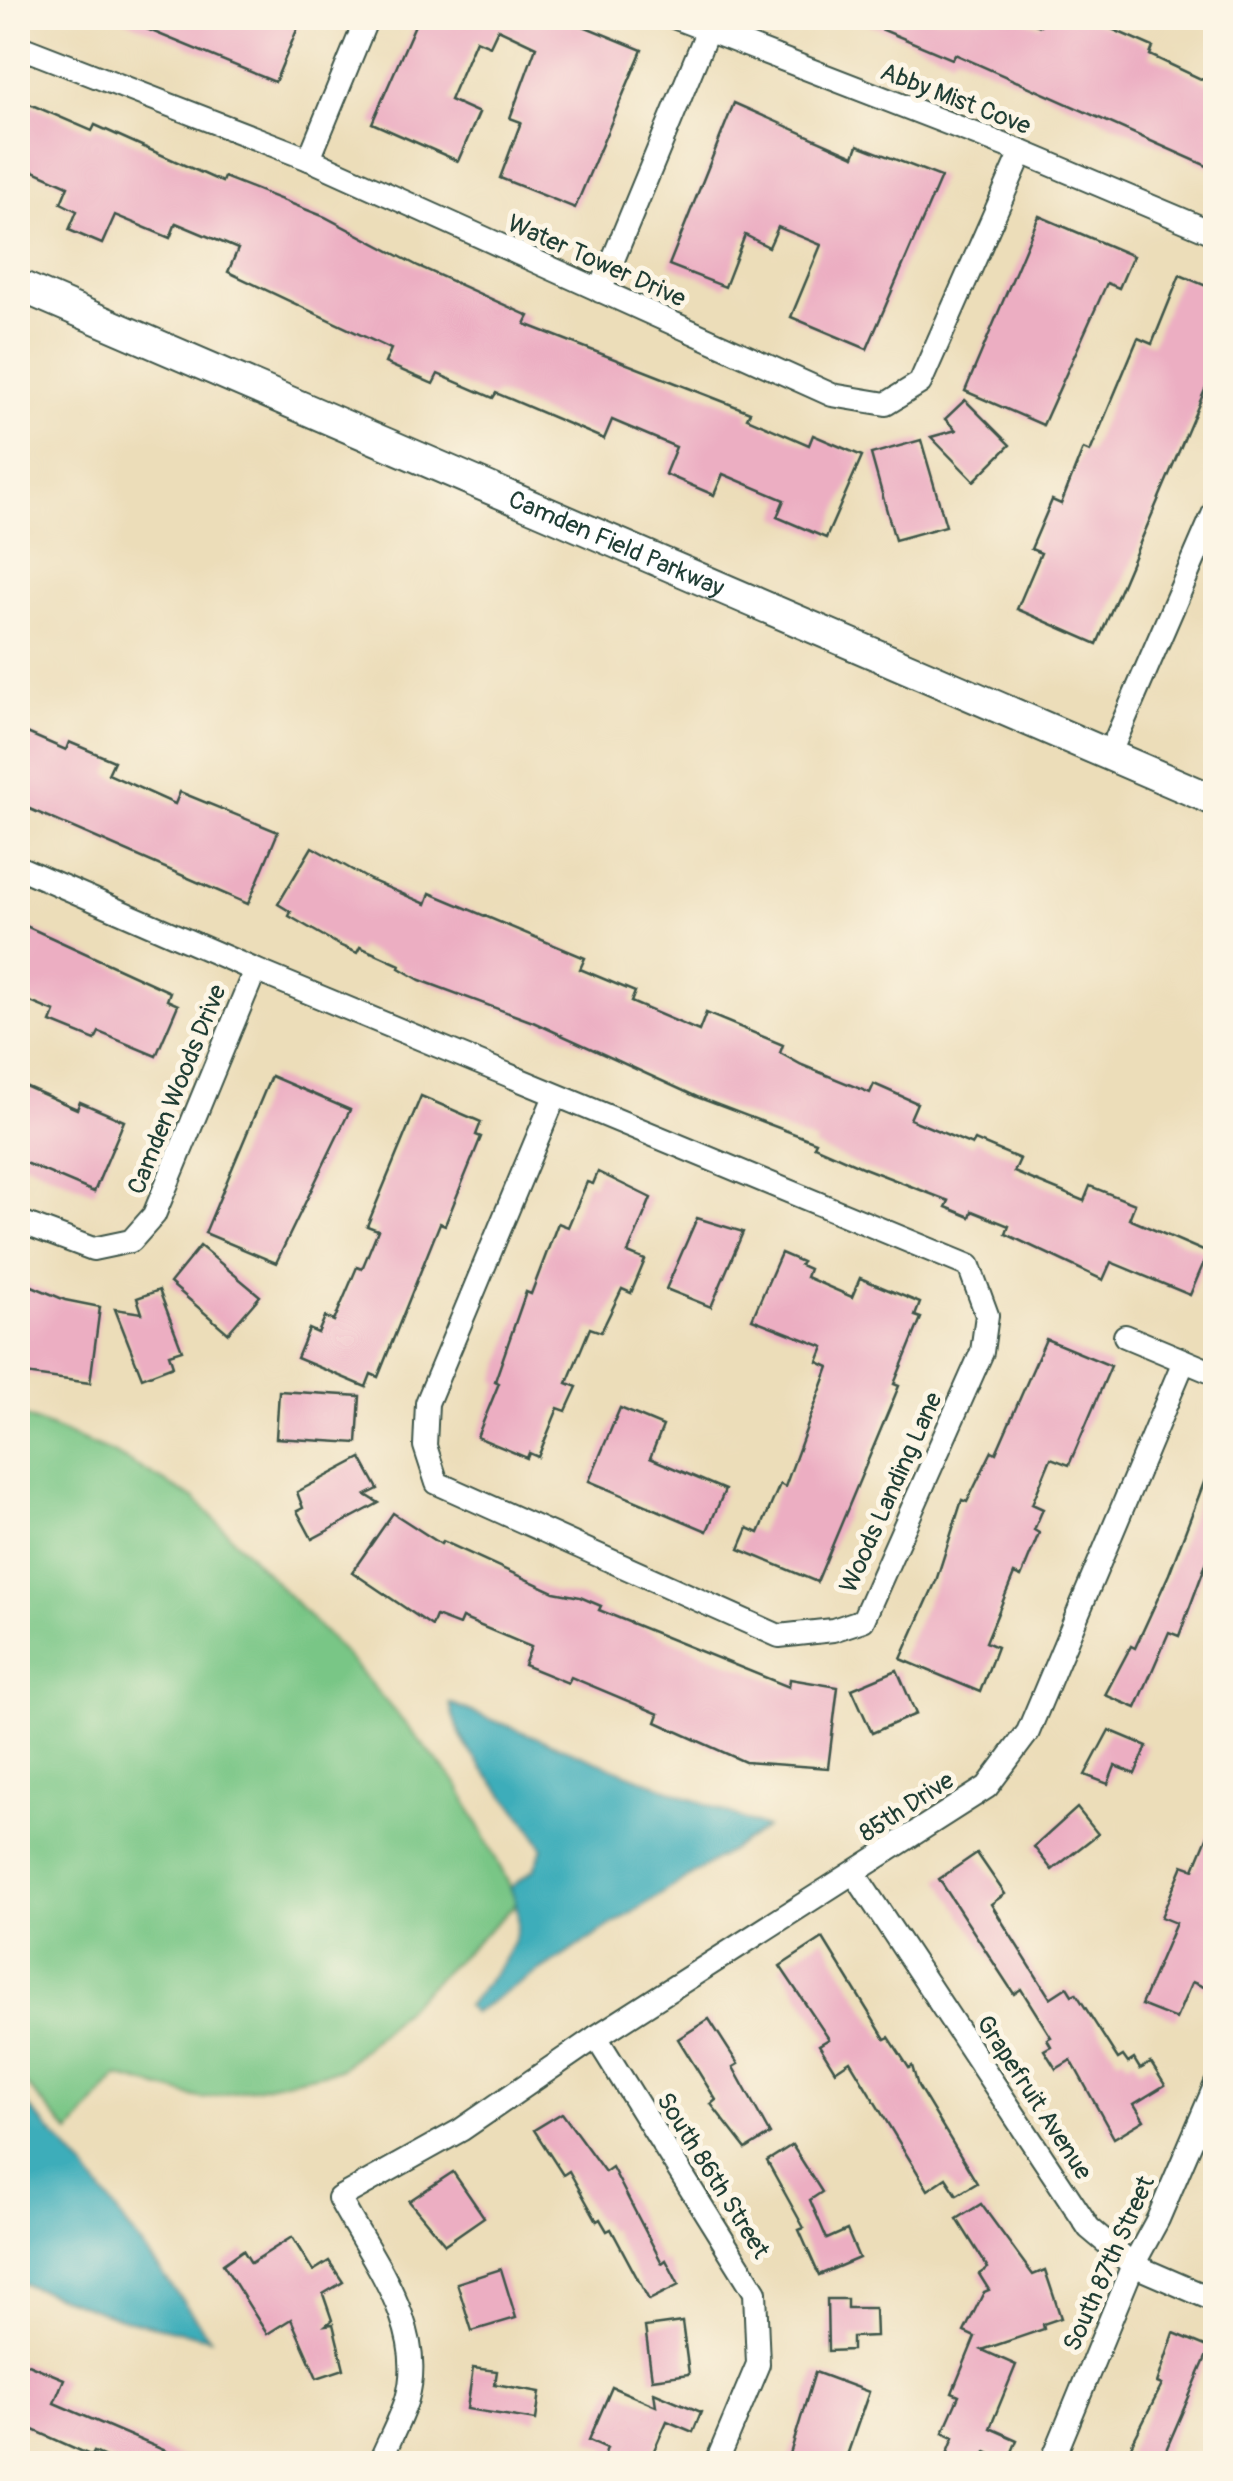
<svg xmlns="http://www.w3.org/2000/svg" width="1233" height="2481" font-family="Pangolin,sans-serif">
<rect width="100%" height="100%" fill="#fcf5e5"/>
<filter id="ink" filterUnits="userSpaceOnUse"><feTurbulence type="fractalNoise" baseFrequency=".01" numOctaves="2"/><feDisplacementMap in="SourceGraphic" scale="20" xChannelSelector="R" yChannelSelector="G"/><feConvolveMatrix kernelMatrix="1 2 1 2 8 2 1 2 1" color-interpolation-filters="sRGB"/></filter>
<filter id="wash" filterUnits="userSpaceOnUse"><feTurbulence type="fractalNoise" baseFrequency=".0048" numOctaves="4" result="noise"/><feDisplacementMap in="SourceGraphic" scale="40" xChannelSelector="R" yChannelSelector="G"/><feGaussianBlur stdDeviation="2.25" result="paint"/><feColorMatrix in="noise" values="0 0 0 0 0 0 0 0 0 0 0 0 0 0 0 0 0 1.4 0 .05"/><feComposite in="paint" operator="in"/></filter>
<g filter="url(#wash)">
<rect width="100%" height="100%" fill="#ecddb9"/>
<!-- green -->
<path fill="#79c686" stroke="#4c825d" stroke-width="2.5" d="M18,1414L113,1453L195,1499L342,1651L458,1785L518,1902L341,2069L203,2099L117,2076L70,2133L18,2076Z"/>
<!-- water -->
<g fill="#3eadba" stroke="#2e7577" stroke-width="2.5">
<path d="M450,1703L467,1710L766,1828L473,2013L467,2006C496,1970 535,1935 510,1888L534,1869L543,1848C516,1797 460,1762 450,1703Z"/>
<path d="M18,2095L85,2169L210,2338L120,2318L18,2282Z"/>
</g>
<g id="blocks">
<!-- building -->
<g fill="#ecaec2">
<path d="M120,18H302L275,82Z"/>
<path d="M418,18H564L642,50L575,208L500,178L521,122L510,118L536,47L498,29L490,46L476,40L450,100L479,113L458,161L372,123Z"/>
<path d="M855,18H1019L1040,26L1043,18H1081L1105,26L1153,47L1150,55L1216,86V170L955,54L952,59Z"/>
<path d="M18,99L92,131L95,125L222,182L224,177L325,217L418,266L529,316L525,324L750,412L747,418L809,445L813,435L862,456L826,538L777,517L784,500L723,474L714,495L665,474L676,447L612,420L604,439L496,393L493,398L438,374L433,384L385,363L391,349L228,272L238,249L176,223L170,238L115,215L102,244L69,230L77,211L61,203L68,186L18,164Z"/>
<path d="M734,103L854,156L858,145L941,177L867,349L791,317L821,245L778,227L769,247L745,235L725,287L669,265Z"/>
<path d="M1039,216L1133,256L1119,288L1107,283L1043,425L965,391Z"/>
<path d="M1180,275L1216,290V364L1097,644L1017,609L1041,553L1031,549L1052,500L1061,504L1083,449L1090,452L1138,338L1152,344Z"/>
<path d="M965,400L1010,445L974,481L931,437L956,430L945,419Z"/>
<path d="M921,440L946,526L895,540L871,454Z"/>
<path d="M18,729L66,750L69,742L114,761L108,774L175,804L180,792L278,832L248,904L18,804Z"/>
<path d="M312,847L370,880L426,904L430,893L585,958L580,969L635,992L631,1002L699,1031L706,1013L783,1045L780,1053L802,1065L870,1093L874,1084L917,1103L910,1119L972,1145L975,1140L1020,1159L1014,1172L1084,1201L1090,1186L1135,1204L1129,1219L1208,1253L1190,1295L1111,1262L1103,1280L1006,1234L1009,1226L972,1211L970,1217L946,1207L949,1201L864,1168L814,1146L816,1142L697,1097L533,1022L420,980L399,968L400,965L360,947L357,953L341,946L289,916L291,912L278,904Z"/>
<path d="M26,926L170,992L167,1000L178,1005L156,1056L99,1032L95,1040L51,1022L55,1012L18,997V948Z"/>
<path d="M271,1076L350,1110L276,1263L205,1233Z"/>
<path d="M18,1083L77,1109L80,1102L124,1121L94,1192L18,1160Z"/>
<path d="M421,1096L481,1122L476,1135L481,1137L445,1225L440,1223L378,1377L371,1374L366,1387L297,1358L309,1329L318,1333L325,1317L334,1321L357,1267L362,1269L378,1230L367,1226Z"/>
<path d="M598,1172L651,1198L628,1253L645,1260L631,1293L622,1289L601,1332L590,1328L567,1383L577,1387L566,1411L558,1408L538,1457L529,1453L527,1458L477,1437L499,1383L495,1381L526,1292L531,1294L558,1223L568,1227L587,1182L593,1184Z"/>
<path d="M697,1218L743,1232L711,1307L666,1289Z"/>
<path d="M200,1246L260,1296L228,1333L170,1283Z"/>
<path d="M781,1253L802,1262L800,1265L809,1269L806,1277L852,1297L860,1278L920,1303L915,1316L921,1318L894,1384L899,1386L817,1582L739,1549L748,1528L759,1533L780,1484L785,1487L829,1367L818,1362L824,1347L752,1319Z"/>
<path d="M18,1280L65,1300L100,1307L90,1383L18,1373Z"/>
<path d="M159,1290L182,1350L169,1354L173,1366L142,1378L115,1309L142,1313L137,1298Z"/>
<path d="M1046,1339L1111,1366L1069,1465L1051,1458L1032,1504L1043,1509L1034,1530L1039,1533L1021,1577L1014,1574L986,1642L997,1647L980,1692L901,1659L936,1581L962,1500L967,1502L992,1451L996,1453Z"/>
<path d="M279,1391L360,1396L357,1443L276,1438Z"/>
<path d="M620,1408L663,1426L650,1458L725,1490L707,1531L589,1481Z"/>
<path d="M1216,1451V1537L1179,1636L1169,1632L1136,1708L1105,1695L1131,1646L1135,1648L1169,1574Z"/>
<path d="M361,1458L378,1489L366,1495L379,1503L312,1539L297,1511L303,1508L297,1492Z"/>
<path d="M393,1513L441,1544L443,1541L554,1592L580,1597L601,1606L599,1610L789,1687L790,1679L838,1687L828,1768L745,1762L656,1722L659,1714L571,1677L568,1683L524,1665L531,1647L462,1618L459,1625L436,1616L432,1626L352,1572Z"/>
<path d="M897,1670L916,1714L872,1733L852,1689Z"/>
<path d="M1109,1730L1147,1746L1135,1774L1115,1766L1108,1784L1085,1775Z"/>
<path d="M1077,1808L1098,1834L1052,1870L1034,1847Z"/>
<path d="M1215,1818L1216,1992L1192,1982L1176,2019L1141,2005L1176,1923L1161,1917L1183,1865L1194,1869Z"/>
<path d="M977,1853L1005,1894L991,1904L1050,1998L1067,1987L1072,1995L1076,1993L1118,2059L1123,2056L1128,2063L1134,2059L1140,2069L1151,2063L1165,2085L1134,2104L1144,2120L1114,2138L1071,2060L1056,2069L1044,2050L1051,2046L1047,2039L1051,2037L1021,1989L1014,1994L939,1879Z"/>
<path d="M823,1938L885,2039L889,2037L909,2068L912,2066L918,2086L977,2183L957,2195L946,2178L928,2190L850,2061L835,2071L819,2045L829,2039L780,1966Z"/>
<path d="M709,2019L738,2064L733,2067L770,2134L746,2149L711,2104L716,2100L678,2039Z"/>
<path d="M562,2113L605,2172L612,2167L662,2263L666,2260L679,2285L649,2300L611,2229L607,2231L600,2219L597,2221L569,2171L563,2175L534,2130Z"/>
<path d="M792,2145L822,2192L810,2200L827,2239L847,2230L859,2258L819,2275L799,2230L804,2228L767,2161Z"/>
<path d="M453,2172L484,2217L445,2244L409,2201Z"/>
<path d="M981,2204L1033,2275L1045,2270L1061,2318L1043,2324L1044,2329L982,2350L1016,2365L990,2428L1017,2440L1008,2462L986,2452L981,2464H943L954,2437L943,2432L959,2396L952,2393L975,2337L964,2332L984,2292L989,2290L979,2274L988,2268L957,2219Z"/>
<path d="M292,2237L313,2271L329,2261L343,2282L323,2294L332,2320L326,2325L333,2324L344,2369L317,2378L291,2319L267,2334L223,2264L243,2250L251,2263Z"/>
<path d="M501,2269L516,2318L472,2331L457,2283Z"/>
<path d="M827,2299H847V2308H875L876,2336L852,2337V2350L828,2351Z"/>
<path d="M682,2322L689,2374L652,2379L645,2327Z"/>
<path d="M1174,2333L1210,2348L1160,2464H1143L1126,2456L1162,2385L1157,2383Z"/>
<path d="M18,2360L64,2379L54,2403L196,2464H121L94,2452L92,2456L18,2423Z"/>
<path d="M473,2368L497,2371L495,2384L540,2392L536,2420L467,2409Z"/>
<path d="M815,2372L869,2392L844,2464H787Z"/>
<path d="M612,2387L656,2406L654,2392L701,2412L693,2432L667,2421L648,2464H601L607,2448L589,2440Z"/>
</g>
</g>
</g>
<g filter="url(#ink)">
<use href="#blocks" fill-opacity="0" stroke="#3e5548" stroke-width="2.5"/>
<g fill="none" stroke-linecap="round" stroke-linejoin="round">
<!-- minor casing -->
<g stroke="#3e5548" stroke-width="26">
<g id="minor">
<path d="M676,18L1022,152L1216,234"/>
<path d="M18,46L309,159L832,395L886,404L920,383L1022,152"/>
<path d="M309,159L367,18"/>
<path d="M600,291L707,32"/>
<path d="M1109,755L1216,508"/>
<path d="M18,867L255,970L154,1215L131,1241L93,1249L18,1221"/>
<path d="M255,970L969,1266L987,1315L982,1352L863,1620L833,1630L779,1636L437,1483L425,1446L427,1403L555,1096"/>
<path d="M1125,1336L1216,1374"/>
<path d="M854,1873L1089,2228L1133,2265L1216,2301"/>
<path d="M596,2037L755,2292L758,2364L716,2464"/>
<path d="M379,2464C388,2442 400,2421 407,2399C428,2328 370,2257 339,2198L461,2130L596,2037L987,1787L1028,1732L1184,1361"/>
<path d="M1051,2464L1133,2265L1158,2219L1216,2084"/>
</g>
</g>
<!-- tertiary casing -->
<g stroke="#3e5548" stroke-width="34">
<g id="tertiary">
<path id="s1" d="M18,285L1216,801"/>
</g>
</g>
<!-- minor -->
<use href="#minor" stroke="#fff" stroke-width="22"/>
<!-- tertiary -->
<use href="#tertiary" stroke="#fff" stroke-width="30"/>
</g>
</g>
<g text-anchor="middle" stroke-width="10" stroke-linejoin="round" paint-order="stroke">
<!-- street labels -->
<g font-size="25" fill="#1f3d34" stroke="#fcf5e5">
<text transform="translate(956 98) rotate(21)" y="9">Abby Mist Cove</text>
<text transform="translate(597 260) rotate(24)" y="9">Water Tower Drive</text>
<text dy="9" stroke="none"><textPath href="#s1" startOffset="652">Camden Field Parkway</textPath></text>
<text transform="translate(176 1089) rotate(-68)" y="9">Camden Woods Drive</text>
<text transform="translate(890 1492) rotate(-66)" y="9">Woods Landing Lane</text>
<text transform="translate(906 1806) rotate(-33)" y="9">85th Drive</text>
<text transform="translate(1035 2097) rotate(57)" y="9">Grapefruit Avenue</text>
<text transform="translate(714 2175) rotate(58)" y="9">South 86th Street</text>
<text transform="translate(1108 2263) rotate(-66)" y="9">South 87th Street</text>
</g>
</g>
<!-- margin -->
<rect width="1233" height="2481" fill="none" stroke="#fcf5e5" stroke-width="60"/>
</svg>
